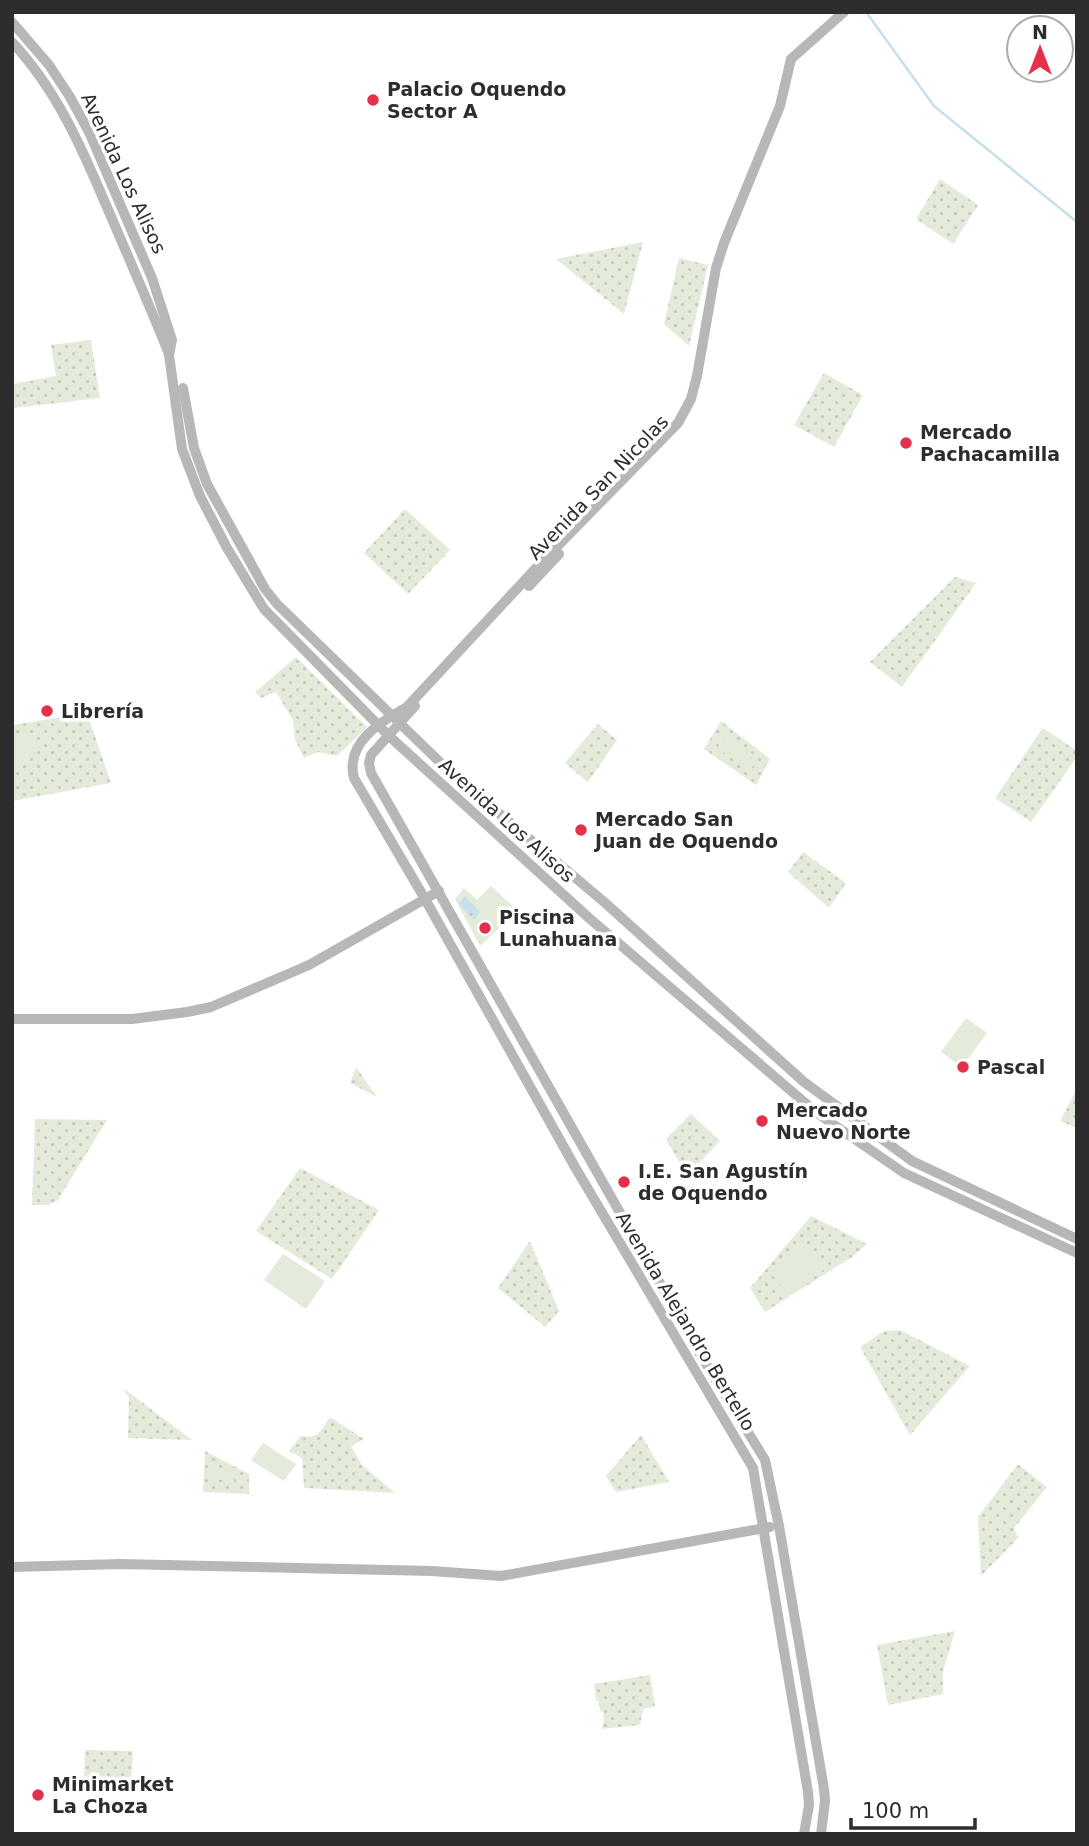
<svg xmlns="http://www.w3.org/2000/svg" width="1089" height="1846" font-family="'DejaVu Sans',sans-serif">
<defs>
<pattern id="park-dots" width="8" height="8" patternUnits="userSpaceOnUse" patternTransform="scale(1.75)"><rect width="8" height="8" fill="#e5ebdb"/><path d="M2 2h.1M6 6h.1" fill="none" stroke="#c5cabc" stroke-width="1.8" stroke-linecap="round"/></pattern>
<pattern id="water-ripples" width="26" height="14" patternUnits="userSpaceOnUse" patternTransform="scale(1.75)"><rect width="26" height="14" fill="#c7e0eb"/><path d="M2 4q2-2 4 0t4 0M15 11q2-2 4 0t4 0" fill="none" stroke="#abc0ca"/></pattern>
</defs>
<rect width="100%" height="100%" fill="#fff"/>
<!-- park -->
<g fill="url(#park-dots)">
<path d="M940,179L978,205L953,244L916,219Z"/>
<path d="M643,242L624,314L556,259Z"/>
<path d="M679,258L708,265L689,346L664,324Z"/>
<path d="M91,340L100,398L14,408L12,384L56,376L51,345Z"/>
<path d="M824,373L863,395L834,447L794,425Z"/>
<path d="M405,509L450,550L408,594L364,553Z"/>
<path d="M955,577L976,583L902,687L870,662Z"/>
<path d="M296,657L367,727L337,756L318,752L304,758L295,740L293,720L276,692L261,698L255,692Z"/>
<path d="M87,713L111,783L12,801V725Z"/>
<path d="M721,721L770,759L756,785L704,749Z"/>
<path d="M598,724L617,740L588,782L565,763Z"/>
<path d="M1043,728L1077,751V757L1031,822L995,798Z"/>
<path d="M803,852L846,883L829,908L788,872Z"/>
<path d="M356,1067L377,1097L350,1083Z"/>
<path d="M1077,1089V1128L1060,1121Z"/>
<path d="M691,1114L720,1141L687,1176L666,1139Z"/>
<path d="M35,1119L107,1120L58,1200L48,1205H32Z"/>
<path d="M300,1168L379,1210L332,1279L256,1231Z"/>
<path d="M811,1216L867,1244L852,1257L765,1312L750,1288Z"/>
<path d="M530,1241L559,1311L545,1327L498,1288Z"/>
<path d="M900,1330L970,1366L910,1435L860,1347L884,1331Z"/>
<path d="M123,1388L192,1440L128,1438L129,1398Z"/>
<path d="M330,1417L364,1439L351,1446L362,1465L395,1493L304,1488L302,1458L289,1451L301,1436C318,1440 322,1429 330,1417Z"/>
<path d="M641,1435L669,1482L616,1492L606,1476Z"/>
<path d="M205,1451L249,1474V1494L203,1492Z"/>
<path d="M1018,1464L1047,1487L1014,1528L1018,1538L981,1576L978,1517Z"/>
<path d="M955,1631L943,1671V1694L888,1705L877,1645Z"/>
<path d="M650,1675L655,1706L643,1709L640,1725L601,1729L604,1720L603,1712L600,1710L599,1702L596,1700L594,1684Z"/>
<path d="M85,1750L133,1751L131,1782L84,1777Z"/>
</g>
<!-- garden -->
<g fill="#e5ebdb">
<path d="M24,728L43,746L16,773L12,769V740Z"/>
<path d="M726,734L758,758L750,771L717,748Z"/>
<path d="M491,886L518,911L480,946L455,899L464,888L477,900Z"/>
<path d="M966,1018L987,1033L962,1067L941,1052Z"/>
<path d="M805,1242L825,1269L787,1294L769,1271Z"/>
<path d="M283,1254L325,1281L306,1309L264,1280Z"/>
<path d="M263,1443L296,1464L284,1481L251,1460Z"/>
<path d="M212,1466L235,1471L234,1482L210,1478Z"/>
</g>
<!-- water -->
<path fill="url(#water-ripples)" d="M465,896L480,912L474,920L459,904Z"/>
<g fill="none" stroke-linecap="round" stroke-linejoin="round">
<!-- stream -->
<path stroke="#c7e0eb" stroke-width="2.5" d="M866,12L934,106L1077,222"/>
<!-- secondary -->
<g stroke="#b7b7b7" stroke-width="10">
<path d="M12,22L49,65L70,97L89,132L152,278L172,340L169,355L182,449L200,496L227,548L264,609L389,736L589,918L817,1113L904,1173L1077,1253"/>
<path d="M12,42C56,89 81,146 106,205C127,254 149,304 169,354"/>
<path d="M183,388L194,448L207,484L265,589L277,604L450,772L603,901L804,1082L912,1161L1077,1239"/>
<path d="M529,586L559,554"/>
<path d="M415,706L371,755L369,763L371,773L700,1354L765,1460L779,1526L824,1789L825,1801L821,1834"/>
<path d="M12,1019H132L187,1012L211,1007L309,965L439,891"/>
<path d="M12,1567L120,1564L432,1571L501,1576L770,1527"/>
<path d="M804,1834L809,1805L808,1792L753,1468L575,1167L425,899L354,778C345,743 380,722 407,707L539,565L678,423L691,399L697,376L716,268L724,243L780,106L791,59L844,12"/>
</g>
</g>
<!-- markers -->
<g fill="#e4304b" stroke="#fff" stroke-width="2.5">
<circle cx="373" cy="100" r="7"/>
<circle cx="906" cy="443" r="7"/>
<circle cx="47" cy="711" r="7"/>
<circle cx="581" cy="830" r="7"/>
<circle cx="485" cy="928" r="7"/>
<circle cx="963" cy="1067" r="7"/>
<circle cx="762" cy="1121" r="7"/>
<circle cx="624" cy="1182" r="7"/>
<circle cx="38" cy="1795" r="7"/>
</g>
<g text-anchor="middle" stroke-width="7" stroke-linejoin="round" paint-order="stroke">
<!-- poi labels -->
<g font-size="19" font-weight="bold" fill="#2d2d2d" stroke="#fff" text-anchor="start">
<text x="387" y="96">Palacio Oquendo<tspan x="387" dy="22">Sector A</tspan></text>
<text x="920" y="439">Mercado<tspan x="920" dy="22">Pachacamilla</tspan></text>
<text x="61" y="718">Librería</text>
<text x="595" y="826">Mercado San<tspan x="595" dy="22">Juan de Oquendo</tspan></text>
<text x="499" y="924">Piscina<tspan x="499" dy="22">Lunahuana</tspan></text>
<text x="977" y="1074">Pascal</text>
<text x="776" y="1117">Mercado<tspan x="776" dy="22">Nuevo Norte</tspan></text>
<text x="638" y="1178">I.E. San Agustín<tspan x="638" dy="22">de Oquendo</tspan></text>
<text x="52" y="1791">Minimarket<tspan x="52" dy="22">La Choza</tspan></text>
</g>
<!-- street labels -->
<g font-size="19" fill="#2d2d2d" stroke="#fff">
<text transform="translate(124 173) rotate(65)" y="7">Avenida Los Alisos</text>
<text transform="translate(598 487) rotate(-46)" y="7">Avenida San Nicolas</text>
<text transform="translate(507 820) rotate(42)" y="7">Avenida Los Alisos</text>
<text transform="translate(686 1321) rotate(59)" y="7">Avenida Alejandro Bertello</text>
</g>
</g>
<!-- border -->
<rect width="1089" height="1846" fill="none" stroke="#2d2d2d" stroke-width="28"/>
<!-- north arrow -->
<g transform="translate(1040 49)"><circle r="33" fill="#ffffff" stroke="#ababab" stroke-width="2"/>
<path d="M0-5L12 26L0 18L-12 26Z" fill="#e4304b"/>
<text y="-10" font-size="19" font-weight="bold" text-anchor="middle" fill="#2d2d2d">N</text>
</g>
<!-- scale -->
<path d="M851 1818v10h124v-10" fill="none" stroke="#2d2d2d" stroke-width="3.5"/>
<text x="862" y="1818" font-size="21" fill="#2d2d2d" stroke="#ffffff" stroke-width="5" paint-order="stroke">100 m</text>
</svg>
